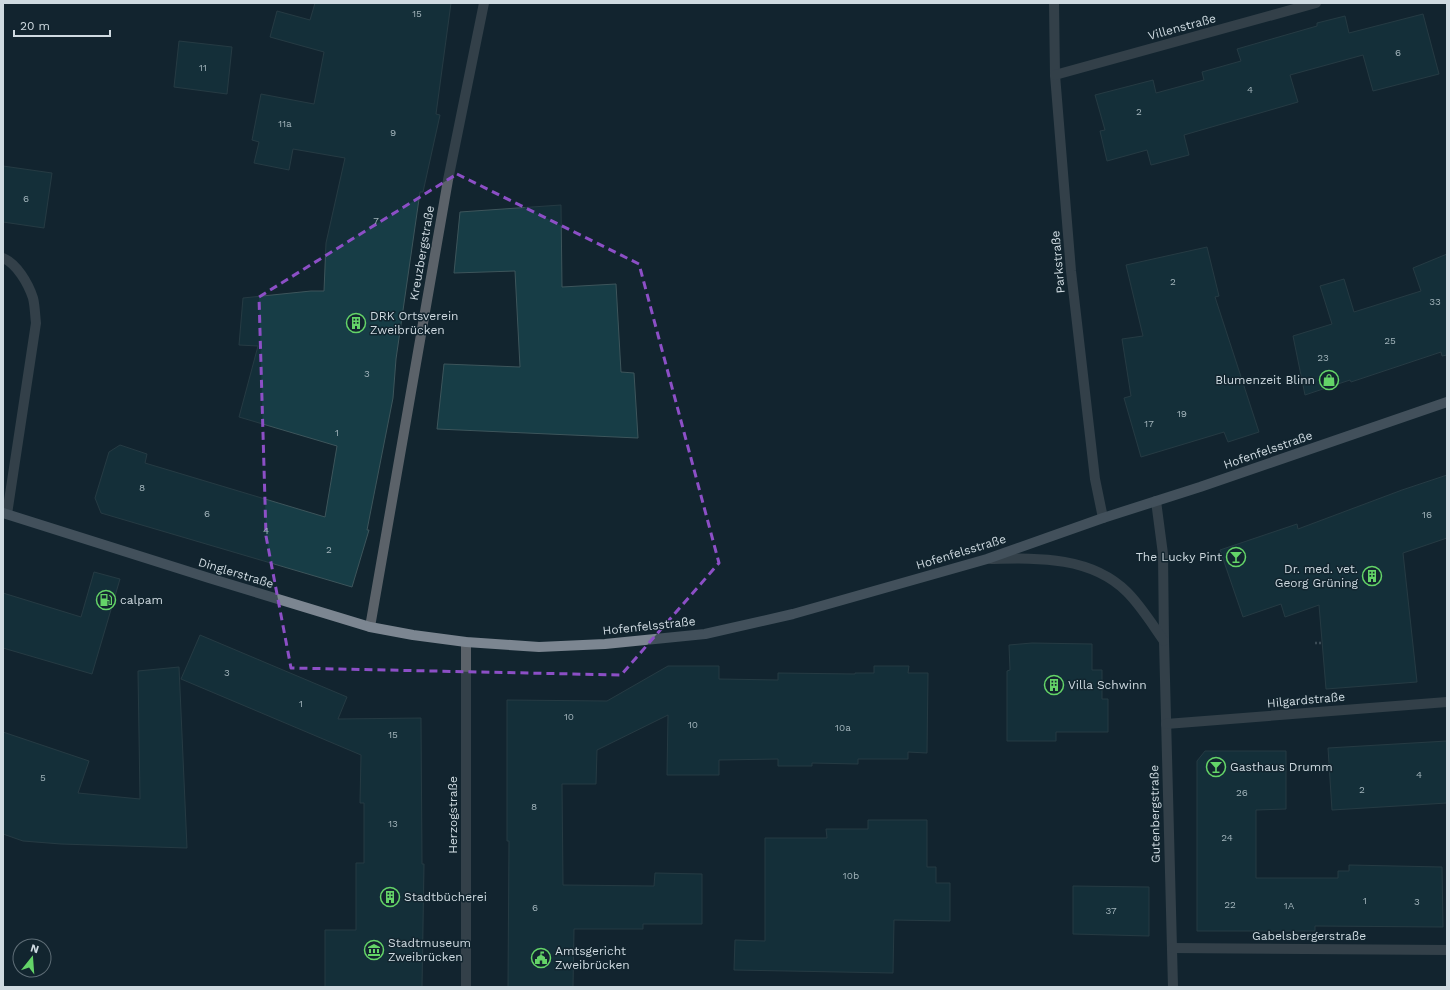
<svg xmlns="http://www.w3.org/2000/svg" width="1450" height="990" font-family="'Work Sans',sans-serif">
<rect width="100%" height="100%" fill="#12252f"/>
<!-- building -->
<g fill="#173d46" stroke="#3d555b">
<path d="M315,3H451L436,114L440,115L423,192H420L396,359L393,398L367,530H369L352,587L101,513L95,498L109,452L120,445L147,454L145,463L325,517L337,446L239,417L258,346L239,345L243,298L311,291H324L326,243L345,158L293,149L289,170L254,163L259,142L252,140L261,94L314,104L324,52L270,37L277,11L310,20Z"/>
<path d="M1423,14L1439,74L1373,91L1363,55L1290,75L1298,102L1184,135L1189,155L1151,165L1147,150L1107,161L1100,131L1105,130L1095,95L1153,80L1156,93L1204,80L1202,72L1241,61L1237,49L1317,26V23L1345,16L1349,33Z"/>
<path d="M179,41L232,47L227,94L174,87Z"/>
<path d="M3,166L52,173L44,228L3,222Z"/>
<path d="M561,205L562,287L616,284L621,372L634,373L638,438L437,429L444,364L520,367L515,271L454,273L460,212Z"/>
<path d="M1207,247L1219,296L1215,297L1259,432L1228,442L1224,432L1141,457L1124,398L1131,396L1122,339L1143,336L1126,265Z"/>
<path d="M1447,254V355L1442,356L1441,352L1351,382L1350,380L1305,395L1293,336L1332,324L1320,286L1344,279L1354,312L1421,291L1413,268Z"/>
<path d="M1447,475V538L1403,553L1417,682L1326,689L1319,605L1285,617L1281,604L1243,617L1220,550L1297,524L1298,529L1402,490Z"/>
<path d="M94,572L120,579L92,674L3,648V593L81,617Z"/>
<path d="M200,635L347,697L338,719L421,718L422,864H424L422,987H325V930H356V863H364V803H360L361,755L181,679Z"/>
<path d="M1032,643L1092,644V670H1102V699H1108V732H1056V741H1007V671L1010,670L1009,645Z"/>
<path d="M668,666H719V679L778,680V673L855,674V673H874V666H909L908,673H928L927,753L908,752V759H858V764L812,763V766H778V759L719,760V775H667L668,715L597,750L596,784H562L563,885L654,886L655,873L702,874V924H643V929H574L573,987H508L509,841H507V700L607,701Z"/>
<path d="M179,667L187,848L61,844L23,841L3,834V732L89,761L78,793L140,799L138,671Z"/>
<path d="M1447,741V803L1332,810L1328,748Z"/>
<path d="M1205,751H1286V809L1256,810V878H1338V871H1349V865L1442,867L1443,927L1315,926V931H1197V761Z"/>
<path d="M868,820H927V867H936V883H950V921L894,920L893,973L734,970L735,940L765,941V838H827L826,829H868Z"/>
<path d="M1073,886L1149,887V936L1073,934Z"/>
</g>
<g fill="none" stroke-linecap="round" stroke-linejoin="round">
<!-- path -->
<path stroke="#6b7a83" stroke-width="2.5" stroke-dasharray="2 2" stroke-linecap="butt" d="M1315,643H1322"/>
<!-- street -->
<g stroke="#5b6269" stroke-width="10">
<path d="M1054,3L1055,75L1071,271L1095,479L1103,518"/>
<path d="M1055,75L1316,3"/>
<path d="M3,258C17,264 28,283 33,298C35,306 35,315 36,323L7,514"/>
<path d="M1156,501L1163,554L1164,641L1173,987"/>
<path d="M991,559C1037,558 1091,556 1127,592C1141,606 1152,624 1164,641"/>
<path d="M370,627L448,180L484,3"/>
<path d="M1166,724L1447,702"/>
<path d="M1172,948L1447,950"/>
<path d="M466,987V642"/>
</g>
<!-- secondary -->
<path stroke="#7c8691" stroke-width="10" d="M3,513L209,578L370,627L413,635L466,642L539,647L605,644L705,634L793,614L987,559L1103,518L1200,487L1447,402"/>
</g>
<!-- marked area -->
<path d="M0 0H1450V990H0ZM457,174L639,264L719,563L621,675L291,668L266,536L259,297Z" fill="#12252f" fill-opacity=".55" fill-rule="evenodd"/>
<path fill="none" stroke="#8c4fc6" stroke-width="3" stroke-dasharray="8 5" stroke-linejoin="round" d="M457,174L639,264L719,563L621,675L291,668L266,536L259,297Z"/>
<!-- icons -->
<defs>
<g id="building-ring" transform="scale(1)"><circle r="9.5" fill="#12252f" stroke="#64d468" stroke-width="1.5"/><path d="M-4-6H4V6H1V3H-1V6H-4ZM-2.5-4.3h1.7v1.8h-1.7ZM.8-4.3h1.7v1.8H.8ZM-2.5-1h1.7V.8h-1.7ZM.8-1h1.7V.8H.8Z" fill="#64d468"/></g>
<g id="shop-ring" transform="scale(1)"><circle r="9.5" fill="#12252f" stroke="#64d468" stroke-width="1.5"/><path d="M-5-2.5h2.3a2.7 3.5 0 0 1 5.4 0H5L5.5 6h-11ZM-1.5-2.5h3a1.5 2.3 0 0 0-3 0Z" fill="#64d468"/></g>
<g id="bar-ring" transform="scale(1)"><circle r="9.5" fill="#12252f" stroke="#64d468" stroke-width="1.5"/><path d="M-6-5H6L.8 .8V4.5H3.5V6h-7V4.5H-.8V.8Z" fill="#64d468"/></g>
<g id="fuel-ring" transform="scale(1)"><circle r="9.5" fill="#12252f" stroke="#64d468" stroke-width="1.5"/><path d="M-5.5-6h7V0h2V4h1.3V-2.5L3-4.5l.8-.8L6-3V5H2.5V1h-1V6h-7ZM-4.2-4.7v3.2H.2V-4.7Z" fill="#64d468"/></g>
<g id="museum-ring" transform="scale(1)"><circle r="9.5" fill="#12252f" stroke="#64d468" stroke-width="1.5"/><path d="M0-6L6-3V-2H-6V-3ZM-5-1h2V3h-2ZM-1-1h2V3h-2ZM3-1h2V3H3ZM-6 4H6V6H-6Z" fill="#64d468"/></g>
<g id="civic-ring" transform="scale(1)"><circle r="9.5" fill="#12252f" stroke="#64d468" stroke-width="1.5"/><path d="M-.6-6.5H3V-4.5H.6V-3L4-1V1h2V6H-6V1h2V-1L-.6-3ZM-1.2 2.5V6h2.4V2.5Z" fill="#64d468"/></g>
</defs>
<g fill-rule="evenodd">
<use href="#building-ring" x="356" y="323"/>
<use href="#shop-ring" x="1329" y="380"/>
<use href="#bar-ring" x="1236" y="557"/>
<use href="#building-ring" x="1372" y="576"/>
<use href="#fuel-ring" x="106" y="600"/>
<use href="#building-ring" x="1054" y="685"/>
<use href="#bar-ring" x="1216" y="767"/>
<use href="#building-ring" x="390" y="897"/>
<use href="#museum-ring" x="374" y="950"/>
<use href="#civic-ring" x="541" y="958"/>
</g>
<g text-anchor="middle" stroke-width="3" stroke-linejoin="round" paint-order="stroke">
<!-- number labels -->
<g font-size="10" fill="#a1b3ba">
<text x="417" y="17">15</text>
<text x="1398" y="56">6</text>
<text x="203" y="71">11</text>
<text x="1250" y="93">4</text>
<text x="1139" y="115">2</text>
<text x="285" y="127">11a</text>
<text x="393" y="136">9</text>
<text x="26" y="202">6</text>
<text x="376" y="224">7</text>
<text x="1173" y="285">2</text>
<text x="1435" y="305">33</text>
<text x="1390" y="344">25</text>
<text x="1323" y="361">23</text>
<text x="367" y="377">3</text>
<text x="1182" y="417">19</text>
<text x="1149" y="427">17</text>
<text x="337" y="436">1</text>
<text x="142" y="491">8</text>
<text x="207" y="517">6</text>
<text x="1427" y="518">16</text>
<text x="266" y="534">4</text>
<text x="329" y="553">2</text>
<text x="227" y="676">3</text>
<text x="301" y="707">1</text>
<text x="569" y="720">10</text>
<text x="693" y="728">10</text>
<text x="843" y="731">10a</text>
<text x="393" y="738">15</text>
<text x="1419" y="778">4</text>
<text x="43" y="781">5</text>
<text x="1362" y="793">2</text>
<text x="1242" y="796">26</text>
<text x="534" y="810">8</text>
<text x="393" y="827">13</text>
<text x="1227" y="841">24</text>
<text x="851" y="879">10b</text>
<text x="1365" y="904">1</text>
<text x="1417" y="905">3</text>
<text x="1230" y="908">22</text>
<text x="1289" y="909">1A</text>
<text x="535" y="911">6</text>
<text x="1111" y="914">37</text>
</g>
<!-- street labels -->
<g font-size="12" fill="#cfdae1" stroke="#12252f">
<text transform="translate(1182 27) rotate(-15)" y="4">Villenstraße</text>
<text transform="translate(422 253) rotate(-80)" y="4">Kreuzbergstraße</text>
<text transform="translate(1058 262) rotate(-95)" y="4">Parkstraße</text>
<text transform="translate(1268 450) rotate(-19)" y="4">Hofenfelsstraße</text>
<text transform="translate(961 552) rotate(-17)" y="4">Hofenfelsstraße</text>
<text transform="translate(236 573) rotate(17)" y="4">Dinglerstraße</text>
<text transform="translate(649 626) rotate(-6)" y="4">Hofenfelsstraße</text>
<text transform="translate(1306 700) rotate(-5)" y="4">Hilgardstraße</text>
<text transform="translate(1155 814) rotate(-91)" y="4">Gutenbergstraße</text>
<text transform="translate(453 815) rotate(-90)" y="4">Herzogstraße</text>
<text x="1309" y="940">Gabelsbergerstraße</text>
</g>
<!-- poi labels -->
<g font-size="12" fill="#cfdae1" stroke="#12252f" text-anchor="start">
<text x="370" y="320">DRK Ortsverein<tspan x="370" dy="14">Zweibrücken</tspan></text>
<text x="1315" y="384" text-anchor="end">Blumenzeit Blinn</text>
<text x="1222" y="561" text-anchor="end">The Lucky Pint</text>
<text x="1358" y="573" text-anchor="end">Dr. med. vet.<tspan x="1358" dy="14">Georg Grüning</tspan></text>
<text x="120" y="604">calpam</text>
<text x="1068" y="689">Villa Schwinn</text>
<text x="1230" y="771">Gasthaus Drumm</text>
<text x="404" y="901">Stadtbücherei</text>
<text x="388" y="947">Stadtmuseum<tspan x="388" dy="14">Zweibrücken</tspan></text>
<text x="555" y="955">Amtsgericht<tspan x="555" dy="14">Zweibrücken</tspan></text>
</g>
</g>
<!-- border -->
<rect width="1450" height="990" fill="none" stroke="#cfdae1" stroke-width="8"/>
<!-- north arrow -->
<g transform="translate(32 958) rotate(17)"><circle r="19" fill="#12252f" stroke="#5e6d76"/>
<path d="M0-3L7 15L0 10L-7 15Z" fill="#64d468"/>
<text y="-6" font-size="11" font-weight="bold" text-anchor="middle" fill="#cfdae1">N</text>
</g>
<!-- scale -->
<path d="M14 30v6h96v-6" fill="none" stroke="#cfdae1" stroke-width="2"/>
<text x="20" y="30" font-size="12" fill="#cfdae1" stroke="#12252f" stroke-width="3" paint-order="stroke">20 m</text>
</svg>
